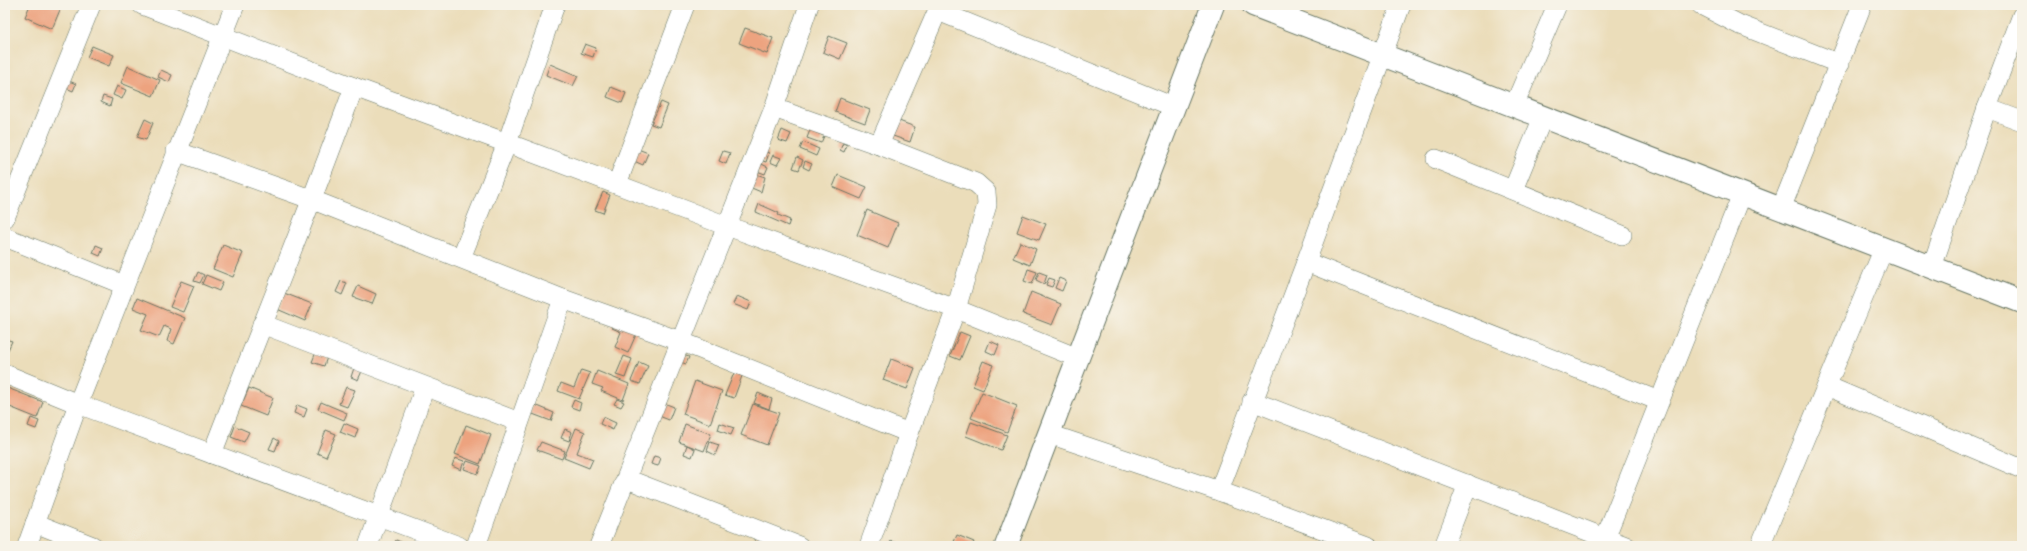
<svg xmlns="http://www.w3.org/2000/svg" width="2027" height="551" font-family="'IM FELL Great Primer',serif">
<rect width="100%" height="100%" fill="#f7f3e8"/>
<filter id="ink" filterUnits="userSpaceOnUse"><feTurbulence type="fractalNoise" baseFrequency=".025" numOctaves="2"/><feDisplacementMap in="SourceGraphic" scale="8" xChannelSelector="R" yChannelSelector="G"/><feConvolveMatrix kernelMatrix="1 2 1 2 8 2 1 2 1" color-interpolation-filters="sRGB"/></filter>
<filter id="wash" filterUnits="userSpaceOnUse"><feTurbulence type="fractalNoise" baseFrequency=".012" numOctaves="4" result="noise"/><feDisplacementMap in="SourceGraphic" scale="16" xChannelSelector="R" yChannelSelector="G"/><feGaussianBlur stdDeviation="0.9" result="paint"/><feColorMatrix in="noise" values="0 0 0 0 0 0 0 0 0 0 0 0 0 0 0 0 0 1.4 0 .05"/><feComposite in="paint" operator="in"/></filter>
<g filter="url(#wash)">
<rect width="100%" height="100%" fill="#ebddba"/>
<g id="blocks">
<!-- building -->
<g fill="#eda37f">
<path d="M30,5H62L52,29L25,17Z"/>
<path d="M745,28L773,38L767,54L739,43Z"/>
<path d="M829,36L847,43L840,59L823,52Z"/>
<path d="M585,44L596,48L593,57L581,53Z"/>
<path d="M92,46L114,55L109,66L87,57Z"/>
<path d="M550,64L578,76L573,86L546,75Z"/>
<path d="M128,66L160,80L153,96L121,83Z"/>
<path d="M161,70L172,75L169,82L158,77Z"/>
<path d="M67,80L76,84L73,91L64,87Z"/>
<path d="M117,86L126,90L122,99L113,95Z"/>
<path d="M611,87L626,93L622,103L607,97Z"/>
<path d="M103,96L112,99L110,106L101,102Z"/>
<path d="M840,98L870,110L865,123L835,112Z"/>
<path d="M661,102L668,105L659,127L651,124Z"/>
<path d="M145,119L153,123L146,140L137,137Z"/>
<path d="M899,121L915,127L910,142L893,136Z"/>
<path d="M782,130L791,134L787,143L778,140Z"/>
<path d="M810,130L824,136L821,143L807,138Z"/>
<path d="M803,142L819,149L816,156L800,149Z"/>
<path d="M843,143L847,145L844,152L840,150Z"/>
<path d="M638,149L648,153L643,165L634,161Z"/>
<path d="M761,150L769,153L766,162L757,159Z"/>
<path d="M723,151L730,153L726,164L719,161Z"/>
<path d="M773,155L781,158L777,165L770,162Z"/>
<path d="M797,157L803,160L799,170L793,168Z"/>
<path d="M805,161L812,164L809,170L803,167Z"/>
<path d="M757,162L768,167L765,174L754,170Z"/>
<path d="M753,173L765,177L761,192L747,186Z"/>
<path d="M838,175L867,187L861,199L833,187Z"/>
<path d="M603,192L610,195L603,213L595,210Z"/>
<path d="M759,204L779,213L778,215L790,220L788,226L756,212Z"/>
<path d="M867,210L898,223L888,248L857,235Z"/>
<path d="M1023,215L1046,224L1039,240L1017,232Z"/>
<path d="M1020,242L1036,249L1030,265L1013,258Z"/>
<path d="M96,245L103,248L100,256L93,253Z"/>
<path d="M223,245L243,253L233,277L213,269Z"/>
<path d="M1028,269L1037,272L1032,284L1024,281Z"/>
<path d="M198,272L204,275L200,283L194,281Z"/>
<path d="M1039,272L1047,275L1044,284L1036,280Z"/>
<path d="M206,275L223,282L219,291L202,284Z"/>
<path d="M1049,278L1055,280L1052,287L1046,285Z"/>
<path d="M1059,278L1066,281L1062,291L1055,288Z"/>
<path d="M181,281L194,286L183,312L170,307Z"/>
<path d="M341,281L347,283L342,295L336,292Z"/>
<path d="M358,286L376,294L372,304L353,297Z"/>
<path d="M1031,292L1061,304L1052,325L1023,314Z"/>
<path d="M284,293L312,304L305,321L277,309Z"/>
<path d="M737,296L751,302L748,310L733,304Z"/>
<path d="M137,298L185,318L174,344L167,341L171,329L164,326L159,337L141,330L148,314L133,308Z"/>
<path d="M615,321L638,330L628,353L615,347L621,332L612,328Z"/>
<path d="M960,332L970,336L960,360L950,356Z"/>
<path d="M5,339L12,341L8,350L5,349Z"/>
<path d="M990,341L999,345L995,355L986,351Z"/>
<path d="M316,352L327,357L324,366L312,362Z"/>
<path d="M680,354L689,357L686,364L678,361Z"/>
<path d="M624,356L632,359L625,378L616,375Z"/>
<path d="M891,359L915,368L907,389L883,380Z"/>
<path d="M983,361L993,365L983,390L973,386Z"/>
<path d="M639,362L648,366L640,384L631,381Z"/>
<path d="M354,368L362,371L358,380L351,377Z"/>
<path d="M581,370L590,373L579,399L558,391L561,383L574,388Z"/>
<path d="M597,371L629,384L623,400L601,391L603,388L592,384Z"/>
<path d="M734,373L742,376L734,398L725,395Z"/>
<path d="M695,381L722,391L710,424L683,414Z"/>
<path d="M5,387L43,402L37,418L5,405Z"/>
<path d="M346,387L355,390L347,407L339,404Z"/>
<path d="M249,388L273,398L266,416L241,406Z"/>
<path d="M982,392L1017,406L1007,432L971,418Z"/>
<path d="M758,393L772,399L769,409L754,403Z"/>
<path d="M617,399L624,402L621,407L614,404Z"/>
<path d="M574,400L581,403L579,410L571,407Z"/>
<path d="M321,402L347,413L344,420L318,409Z"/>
<path d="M664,403L674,407L669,420L659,416Z"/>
<path d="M533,404L554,413L551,421L530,413Z"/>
<path d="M753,404L779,413L767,445L741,435Z"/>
<path d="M297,405L307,409L304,417L294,413Z"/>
<path d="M603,417L616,423L613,430L600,424Z"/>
<path d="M31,418L39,421L36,429L28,426Z"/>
<path d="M971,422L1007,435L1001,450L966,436Z"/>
<path d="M344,423L358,429L355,438L340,432Z"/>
<path d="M720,423L734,428L731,435L718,430Z"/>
<path d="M685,424L711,434L704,451L679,442Z"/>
<path d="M466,425L491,435L480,464L455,454Z"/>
<path d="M235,426L249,432L244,442L231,437Z"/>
<path d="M576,428L585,432L577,453L593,459L589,468L564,458Z"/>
<path d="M565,429L572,432L569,441L561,438Z"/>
<path d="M326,430L336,434L326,457L317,453Z"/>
<path d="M274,438L279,441L275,451L269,449Z"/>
<path d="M541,442L565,451L562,459L537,450Z"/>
<path d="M710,442L719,445L715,455L707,451Z"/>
<path d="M687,445L695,449L692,457L684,454Z"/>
<path d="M654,456L661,458L658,466L651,464Z"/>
<path d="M455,458L464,461L461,470L452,466Z"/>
<path d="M467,461L481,466L478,474L464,469Z"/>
<path d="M957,535L974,542L972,546H958L953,544Z"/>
<path d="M756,537L768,542L767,546L754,545Z"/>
<path d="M396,540L410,546H394Z"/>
<path d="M891,541L905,546H889Z"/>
</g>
</g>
</g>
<g filter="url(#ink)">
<use href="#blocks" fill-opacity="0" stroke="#667563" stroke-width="1"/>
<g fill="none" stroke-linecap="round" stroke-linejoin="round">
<!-- minor casing -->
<g stroke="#667563" stroke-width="20">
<g id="minor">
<path d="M142,5L354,87L507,143L727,226L956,309L1078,358"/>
<path d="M1701,5L1738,24L1840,64"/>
<path d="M938,11L1174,107"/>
<path d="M1514,106L1557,5"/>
<path d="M774,108L879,145L976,183L986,192L987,205L956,309L909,433L869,546"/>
<path d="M1987,108L2022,121"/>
<path d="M879,145L940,5"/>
<path d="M176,151L313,200L563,299L680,341L909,433"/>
<path d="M1436,159L1622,235"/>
<path d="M617,184L685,5"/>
<path d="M1513,190L1543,117"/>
<path d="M1781,209L1862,5"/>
<path d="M5,218L91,5"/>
<path d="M5,237L124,285"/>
<path d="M461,258L507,143L555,5"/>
<path d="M1306,262L1659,401"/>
<path d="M1932,267L1987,108L2022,15"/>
<path d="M262,324L519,422"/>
<path d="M5,374L78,404L459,546"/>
<path d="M1827,386L2022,469"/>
<path d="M1252,401L1626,546"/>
<path d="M1049,434L1219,491L1368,546"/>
<path d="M212,454C259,332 309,211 354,87"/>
<path d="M627,479L799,546"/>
<path d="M1219,491L1306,262L1401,5"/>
<path d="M35,523L93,546"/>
<path d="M27,546L78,404L235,5"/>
<path d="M368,546L425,387"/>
<path d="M476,546L563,299"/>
<path d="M599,546L774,108L809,5"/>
<path d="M1444,546L1468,484"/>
<path d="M1602,546L1742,194"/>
<path d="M1760,546L1884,248"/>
</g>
</g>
<!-- tertiary casing -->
<g stroke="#667563" stroke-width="24">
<g id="tertiary">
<path d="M1253,5L2022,302"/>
<path d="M1006,546L1213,5"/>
</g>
</g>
<!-- minor -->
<use href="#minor" stroke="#fff" stroke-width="19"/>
<!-- tertiary -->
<use href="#tertiary" stroke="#fff" stroke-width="22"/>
</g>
</g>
<!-- margin -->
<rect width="2027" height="551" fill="none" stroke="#f7f3e8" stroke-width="20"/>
</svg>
